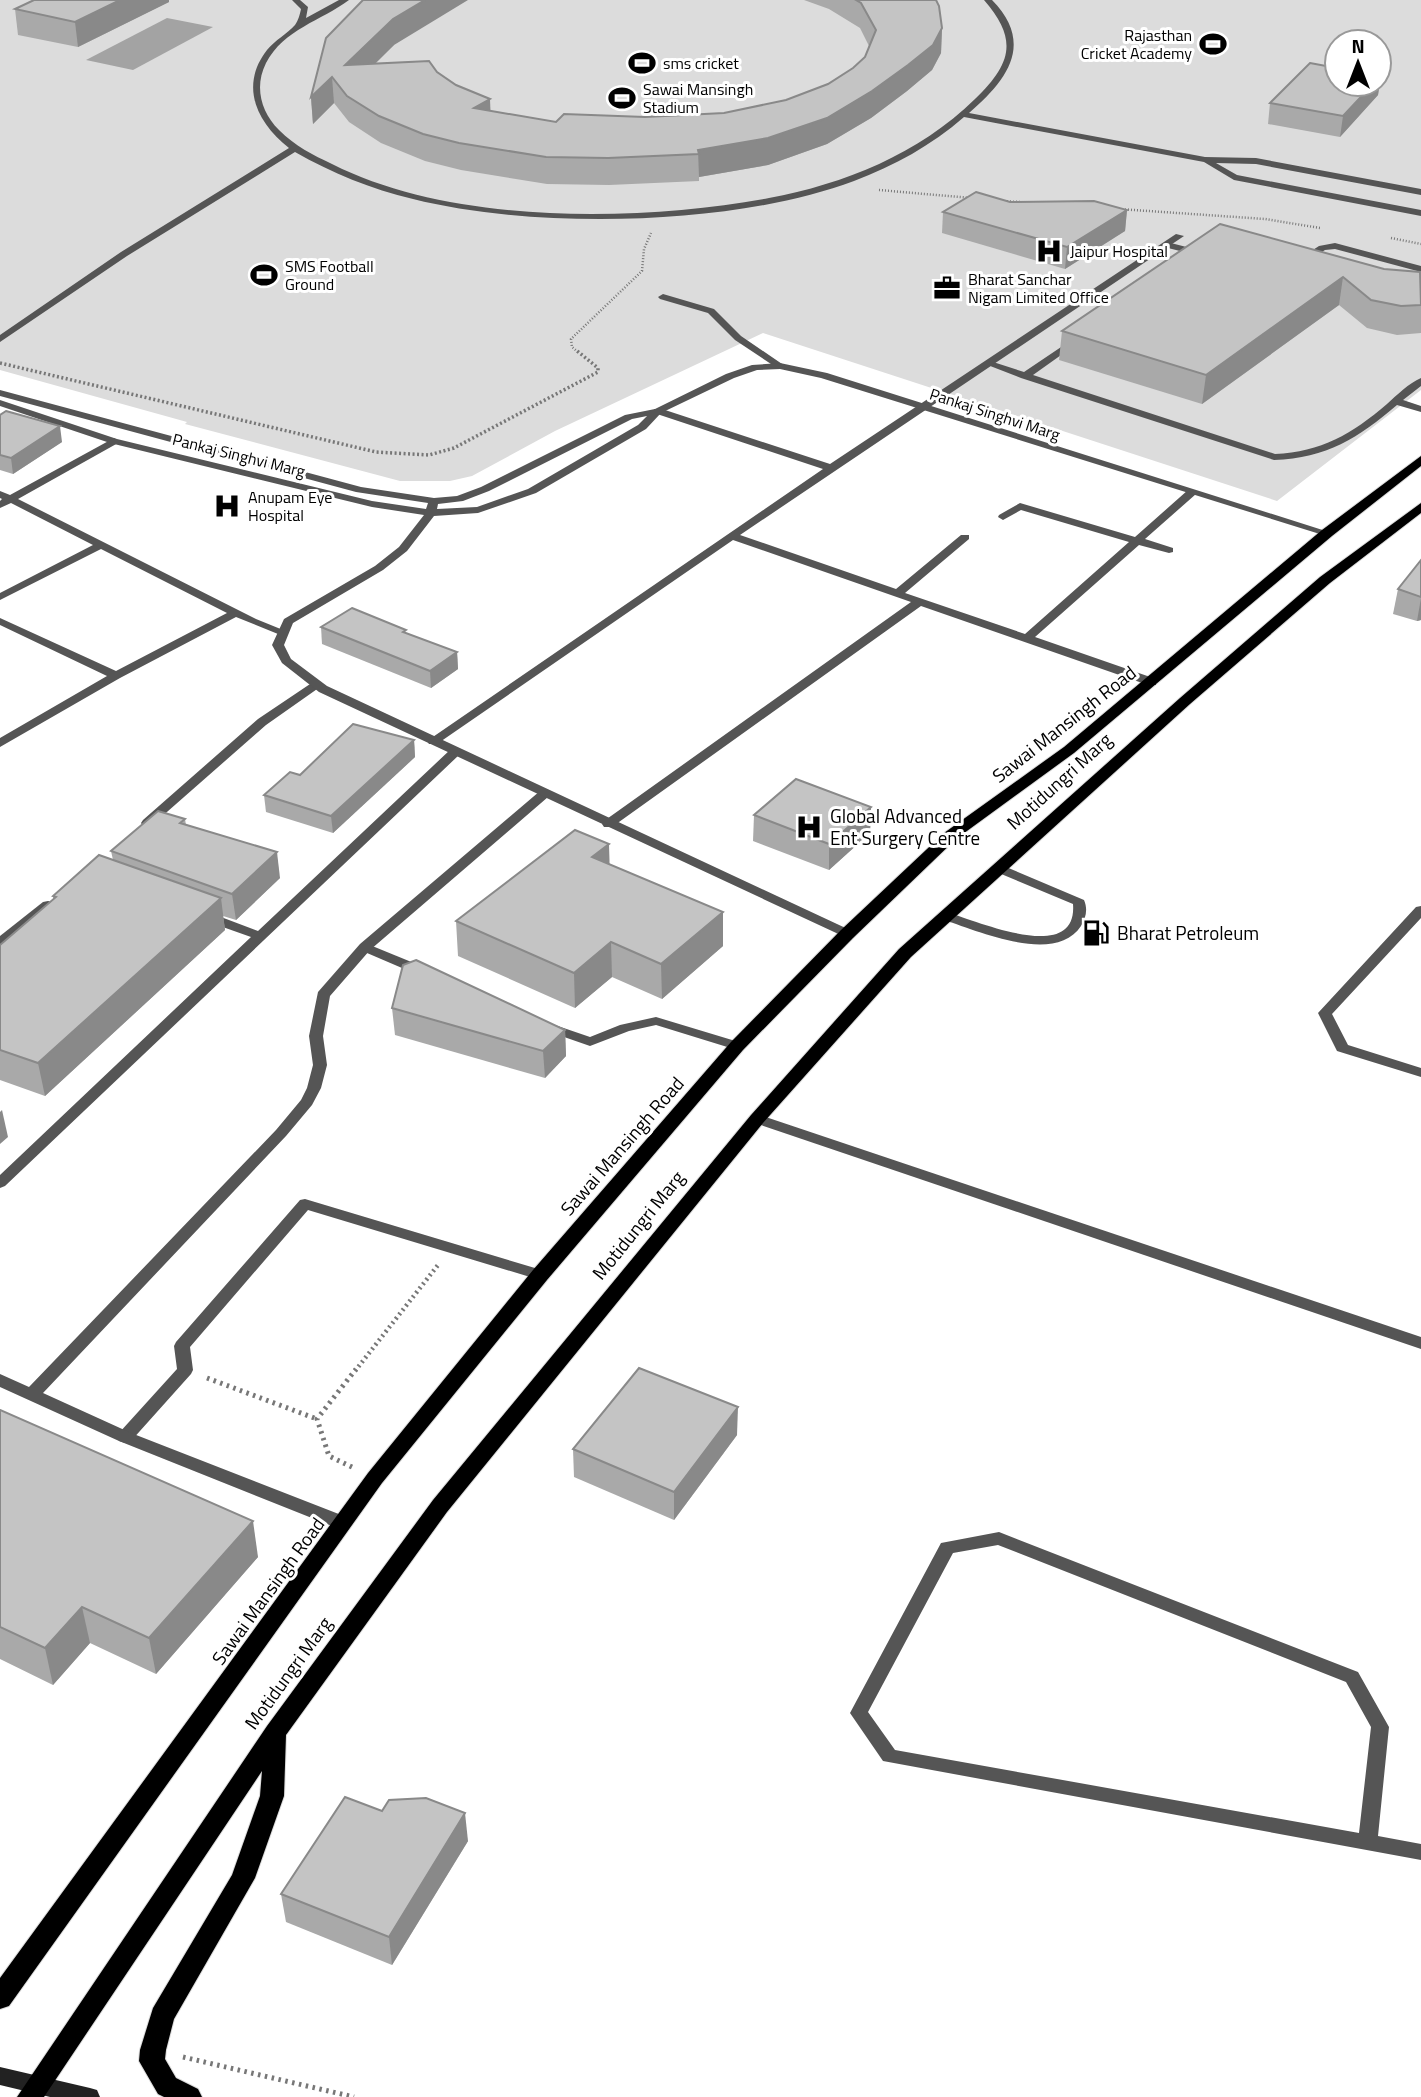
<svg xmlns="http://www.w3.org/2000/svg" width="1421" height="2097" font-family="'Titillium Web',sans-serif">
<rect width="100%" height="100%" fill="#fff"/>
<!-- green -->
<path fill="#dcdcdc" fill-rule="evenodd" d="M0,0H1421V390L1277,501L763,333L555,431L472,476L450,481H400L185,424L187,422L0,370ZM1337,42H1379V84H1337Z"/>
<!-- water -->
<path fill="#a3a3a3" d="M167,18L213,27L133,70L86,60Z"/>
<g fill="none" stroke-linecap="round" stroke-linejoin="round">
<!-- primary casing -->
<g stroke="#dbdbdb" stroke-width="2">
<g id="primary">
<path d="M1421,456V466L1332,536L1074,753L956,839L853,938L743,1050L547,1280L382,1483L9,2006L0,2009V1978L368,1473L533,1270L731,1042L841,930L944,833L1064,747L1322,530Z"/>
<path d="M1421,503V513L1330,583L1190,704L911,957L763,1123L447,1512L286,1735L284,1796L255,1878L174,2019L166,2050L165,2059L176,2078L198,2089L202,2097H164L158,2094L139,2061L140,2050L153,2008L232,1875L260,1796L262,1771L44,2097H17L267,1726L433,1500L751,1115L899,949L1180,698L1320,577Z"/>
</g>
</g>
<!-- path-far3 -->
<g stroke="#777" stroke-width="2.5" stroke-dasharray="1 2" stroke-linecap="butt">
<path d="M879,190L971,198"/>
<path d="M1001,201L1020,202"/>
<path d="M1119,209L1265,219L1320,228"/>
<path d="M1391,238L1421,244"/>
<path d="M578,352L572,347L571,339L642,271L644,249L651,233"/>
</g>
<!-- path-far2 -->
<path stroke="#777" stroke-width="3.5" stroke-dasharray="2 2.5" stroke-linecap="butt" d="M0,363L376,452L429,455L454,448L598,372V368L576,350"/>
<!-- path-far1 -->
<path stroke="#777" stroke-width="4.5" stroke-dasharray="2 3.5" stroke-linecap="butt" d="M355,1371L438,1265"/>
<!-- path -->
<g stroke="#777" stroke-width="5" stroke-dasharray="2.5 4.5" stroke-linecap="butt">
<path d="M207,1378L317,1419"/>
<path d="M352,1467L329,1456L317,1419L356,1369"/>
<path d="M183,2057L354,2097"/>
</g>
<!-- service -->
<g fill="#555" fill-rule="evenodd">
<path d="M292,0H300L308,7L306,18L339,0H349C321,21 284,29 266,63C254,87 261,112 279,130C295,146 313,155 332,164C452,225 639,222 769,198C844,184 919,154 975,99C1011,64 1019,40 984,0H992C1035,44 1007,80 969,113L1205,157L1256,158L1421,189V195L1256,164L1216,163L1237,175L1421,210V216L1234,180L1204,162L964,117C932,145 894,166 854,181C734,226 537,230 413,199C371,189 332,173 295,152L127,256L0,342V335L121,252L289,148C257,123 239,86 267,50C275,40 287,34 295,25C298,21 300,14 301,9Z"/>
<path d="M1167,242L1198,250L1204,256L1199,259L1192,254L1164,247L1162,245Z"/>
<path d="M1335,243L1421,266V272L1335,249L1325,250L1304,263L1296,261L1319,246Z"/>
<path d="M663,294L714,309L741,336L785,366L777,368L735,340L708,313L660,299L658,297Z"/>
<path d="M1070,341L1078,343L1033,375L1275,454C1321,452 1352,434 1387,404C1397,395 1409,383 1421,378V386L1403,400L1421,406V412L1397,405C1358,438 1327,458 1274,460L1021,378L985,364L990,361L1024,372Z"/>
<path d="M999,864L1084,900C1088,909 1086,918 1081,926C1055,966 976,930 941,919L939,916L946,912C973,919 1078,967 1073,904L994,871L993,868L994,865Z"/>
<path d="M365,943L426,968L428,971L426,974H416L360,950L358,947Z"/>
<path d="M656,1017L742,1043L744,1046L737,1050L656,1025L629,1031L590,1046L544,1030L542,1027L549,1023L590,1037L620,1025Z"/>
<path d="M305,1199L545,1271L548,1275L545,1279L540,1280L308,1210L190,1347L193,1370L191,1374L131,1441L125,1443L119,1441L117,1437L119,1433L177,1369L174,1346L176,1342L300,1200Z"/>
</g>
<!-- minor -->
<g fill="#555" fill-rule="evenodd">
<path d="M1176,234L1184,236L740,535L896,589L961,535H969V539L905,593L1025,634L1129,542L1021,510L1003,520L998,517L999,515L1020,503L1135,537L1188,490H1196V494L1145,539L1173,548V552L1169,553L1139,545L1035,637L1156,679V685H1148L921,606L612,827H604L602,824L604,821L911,602L733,540L437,744H429L427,741L823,469L654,413V409H662L830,464Z"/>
<path d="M114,438L119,441L118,443L18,499L256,619L288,632L282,635L278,634L236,617L120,678L0,747V738L107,676L0,625V618L116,671L227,613L101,549L0,600V593L93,545L11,503L0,508V501L2,499L0,498V491L10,495Z"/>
<path d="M316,680L322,684L320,687L266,725L151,826H143L141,823L143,820L258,719Z"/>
<path d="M455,748L459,749L461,752L459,755L5,1186L0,1188V1175L251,937L203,920L201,917L203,914H213L258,931L451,749Z"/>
<path d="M544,790L550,794L548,797L370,950L330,996L323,1036L327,1065L321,1088L312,1105L286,1136L43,1393L131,1433L349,1518L351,1523L349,1528L343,1529L337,1528L119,1441L0,1387V1374L29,1387L276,1130L301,1100L307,1088L313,1065L309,1036L318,992L360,944L540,791Z"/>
<path d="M48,901L53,902L55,905L53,908L5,945L0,946V936L43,902Z"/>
<path d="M1421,906V918L1332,1014L1348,1045L1421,1068V1077L1337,1051L1318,1013L1416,907Z"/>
<path d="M757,1114L1421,1337V1349L752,1122L750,1119L752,1116Z"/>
<path d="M999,1532L1358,1672L1389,1727L1378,1836L1421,1844V1860L883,1761L850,1713L941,1543ZM998,1545L1346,1682L1371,1727L1359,1833L895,1750L868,1712L953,1553Z"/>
</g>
<!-- tertiary -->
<path fill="#555" fill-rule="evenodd" d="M780,363L827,373L1332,533L1327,536L1323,535L821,378L780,369L757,370L734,378L661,413L646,429L536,493L478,513L434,516L407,551L383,570L293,623L284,645L291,659L327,686L852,931L854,934L847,938L319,692L282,663L272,645L284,619L375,566L399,547L424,515L372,507L110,443L0,406V400L117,439L372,501L426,509L428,503L356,492L0,396V390L361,487L434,498L457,496L481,487L625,415L655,409L726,374L752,365ZM647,416L638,425L528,489L477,507L437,509L438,504L463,501L489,491L632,419Z"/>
<!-- secondary -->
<path fill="#222" fill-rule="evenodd" d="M0,2067L90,2088L97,2090L100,2097H50L0,2085Z"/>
<!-- primary -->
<use href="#primary" fill="#000" fill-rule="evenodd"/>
</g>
<!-- wall -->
<g fill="#a9a9a9">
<path d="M34,0H169V2L78,47L18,35L15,9Z"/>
<path d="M804,0H936L942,28L941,53L932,70L907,91L871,118L827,144L768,165L699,177V181L609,185L547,184L461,170L425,161L381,143L349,122L334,103L313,124L311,97L326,38L394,45L375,64L437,72L456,85L490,99V111L556,122L724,113L786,100L828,84L853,68L865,57L869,46L860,28L829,9Z"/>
<path d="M1381,75L1378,95L1340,137L1268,124L1270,103Z"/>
<path d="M1010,202L1127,210L1125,231L1065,269L942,233L943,212Z"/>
<path d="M1384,269L1421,272V333L1397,335L1367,328L1339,305L1202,404L1059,360L1062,331Z"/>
<path d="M0,415L62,442L13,474L0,470Z"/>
<path d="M1421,560V620L1417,621L1393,614L1398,589Z"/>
<path d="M321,627L406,633L457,652L458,669L431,688L322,644Z"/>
<path d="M414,740L415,757L333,833L266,812L264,795L300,775Z"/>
<path d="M871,807L870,833L829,870L753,841L754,815Z"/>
<path d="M185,819L186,825L280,878L236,920L223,916L225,930L45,1096L0,1080V945L53,899V896L113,860L111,851Z"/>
<path d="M609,844V865L723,912V946L662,999L612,977L575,1008L458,956L456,921Z"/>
<path d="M392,1008L565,1030L566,1056L545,1078L395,1035Z"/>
<path d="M0,1410L258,1557L156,1674L90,1643L53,1685L0,1659Z"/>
<path d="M737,1435L674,1520L574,1477L573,1449Z"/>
<path d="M382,1811L468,1841L392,1965L286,1922L281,1894Z"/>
</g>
<!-- shaded-wall -->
<g fill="#898989">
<path d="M120,0H169V2L78,47L75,22Z"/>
<path d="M425,0H468L394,45L347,91L345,65L393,19Z"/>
<path d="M942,28L941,53L932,70L907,91L871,118L827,144L768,165L699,177L698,150Z"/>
<path d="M1381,75L1378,95L1340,137L1343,116L1373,84H1379V77Z"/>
<path d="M332,77L334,103L313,124L311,97Z"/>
<path d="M490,99L491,125L474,108Z"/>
<path d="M1127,210L1125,231L1065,269L1067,247Z"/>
<path d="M1343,277L1339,305L1202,404L1206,375Z"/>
<path d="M60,426L62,442L13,474L11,458Z"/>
<path d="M1421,598V620L1417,621Z"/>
<path d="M457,652L458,669L431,688L430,671Z"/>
<path d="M414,740L415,757L333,833L331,816Z"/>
<path d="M871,807L870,833L829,870V844Z"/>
<path d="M609,844L610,878L592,857Z"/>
<path d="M277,852L280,878L236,920L232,894Z"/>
<path d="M221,898L225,930L45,1096L38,1063Z"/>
<path d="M723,912V946L662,999L661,964Z"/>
<path d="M611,942L612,977L575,1008L574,973Z"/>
<path d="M565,1030L566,1056L545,1078L543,1051Z"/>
<path d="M2,1110L8,1137L0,1144V1112Z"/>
<path d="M738,1407L737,1435L674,1520V1492Z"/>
<path d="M253,1521L258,1557L156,1674L149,1638Z"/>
<path d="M82,1607L90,1643L53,1685L45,1648Z"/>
<path d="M465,1813L468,1841L392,1965L389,1937Z"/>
</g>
<!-- building -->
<g fill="#c4c4c4" stroke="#898989" stroke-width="2">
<path d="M34,0H120L75,22L15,9Z"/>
<path d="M363,0H425L393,19L345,65L429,61L437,72L456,85L490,99L474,108L556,122L564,114L645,117L724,113L786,100L828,84L853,68L865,57L876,30L861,3L856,0H936L939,6L942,28L933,45L908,65L872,91L827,118L768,138L698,150L699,154L608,158L546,157L459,143L423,134L379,116L347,96L332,77L311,97L326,38Z"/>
<path d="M1310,63L1337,68V84H1373L1343,116L1270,103Z"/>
<path d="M976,192L1010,202L1094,201L1127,210L1067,247L943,212Z"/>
<path d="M1220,224L1384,269L1420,272L1421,305L1401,306L1371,300L1343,277L1206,375L1062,331Z"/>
<path d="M6,411L60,426L11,458L0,455V415Z"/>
<path d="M1421,560V597L1398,589Z"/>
<path d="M352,608L406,630L403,632L457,652L430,671L321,627Z"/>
<path d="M353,724L414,740L331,816L264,795L290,772L300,775Z"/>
<path d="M796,779L871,807L829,844L754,815Z"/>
<path d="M158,811L185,819L180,823L277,852L232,894L111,851Z"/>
<path d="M575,830L609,844L592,857L723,912L661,964L611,942L574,973L456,921Z"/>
<path d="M99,855L221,898L38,1063L0,1050V945L56,897L53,896Z"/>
<path d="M416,960L565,1030L543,1051L392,1008L403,965Z"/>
<path d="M639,1368L738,1407L674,1492L573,1449Z"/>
<path d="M0,1410L253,1521L149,1638L82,1607L45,1648L0,1627Z"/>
<path d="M345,1797L382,1811L389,1800L426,1798L465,1813L389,1937L281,1894Z"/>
</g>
<!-- icons -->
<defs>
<g id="stadium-bare" transform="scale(2.1)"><path d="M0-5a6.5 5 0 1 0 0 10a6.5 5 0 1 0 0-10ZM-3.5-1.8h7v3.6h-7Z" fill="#000" stroke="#fff" stroke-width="2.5" paint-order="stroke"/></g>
<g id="hospital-bare" transform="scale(2.1)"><path d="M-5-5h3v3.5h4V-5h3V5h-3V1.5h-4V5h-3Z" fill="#000" stroke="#fff" stroke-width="2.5" paint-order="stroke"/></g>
<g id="office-bare" transform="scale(2.1)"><path d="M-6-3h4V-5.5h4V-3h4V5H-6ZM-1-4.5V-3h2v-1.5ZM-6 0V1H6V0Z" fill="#000" stroke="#fff" stroke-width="2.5" paint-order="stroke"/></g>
<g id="fuel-bare" transform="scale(2.1)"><path d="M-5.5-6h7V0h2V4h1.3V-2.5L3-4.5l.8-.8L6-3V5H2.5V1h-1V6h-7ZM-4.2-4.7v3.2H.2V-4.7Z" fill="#000" stroke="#fff" stroke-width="2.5" paint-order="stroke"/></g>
</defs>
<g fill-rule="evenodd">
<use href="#stadium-bare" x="1213" y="44"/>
<use href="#stadium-bare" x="642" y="63"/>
<use href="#stadium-bare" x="622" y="98"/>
<use href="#hospital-bare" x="1049" y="251"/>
<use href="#stadium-bare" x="264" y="275"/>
<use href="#office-bare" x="947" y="288"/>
<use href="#hospital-bare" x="227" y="506"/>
<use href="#hospital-bare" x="809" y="827"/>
<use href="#fuel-bare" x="1096" y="933"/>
</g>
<g text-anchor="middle" stroke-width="6" stroke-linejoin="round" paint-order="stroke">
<!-- far-poi labels -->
<g font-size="16" fill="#000" stroke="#fff" text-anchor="start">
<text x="1192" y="41" text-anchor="end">Rajasthan<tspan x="1192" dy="18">Cricket Academy</tspan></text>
<text x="663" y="69">sms cricket</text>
<text x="643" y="95">Sawai Mansingh<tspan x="643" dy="18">Stadium</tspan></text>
<text x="1070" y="257">Jaipur Hospital</text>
<text x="285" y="272">SMS Football<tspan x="285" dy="18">Ground</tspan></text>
<text x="968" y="285">Bharat Sanchar<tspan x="968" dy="18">Nigam Limited Office</tspan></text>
<text x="248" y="503">Anupam Eye<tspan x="248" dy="18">Hospital</tspan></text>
</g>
<!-- far-street labels -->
<g font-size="16" fill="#000" stroke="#fff">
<text transform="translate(995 414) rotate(18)" y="6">Pankaj Singhvi Marg</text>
<text transform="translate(239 455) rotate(14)" y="6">Pankaj Singhvi Marg</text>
</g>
<!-- street labels -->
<g font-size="19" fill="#000" stroke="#fff">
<text transform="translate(1064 724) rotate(-38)" y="7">Sawai Mansingh Road</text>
<text transform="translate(1059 781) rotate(-42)" y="7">Motidungri Marg</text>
<text transform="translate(622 1146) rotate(-49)" y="7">Sawai Mansingh Road</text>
<text transform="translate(638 1225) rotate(-51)" y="7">Motidungri Marg</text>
<text transform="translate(268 1591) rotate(-54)" y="7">Sawai Mansingh Road</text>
<text transform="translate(288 1673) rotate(-54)" y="7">Motidungri Marg</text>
</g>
<!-- poi labels -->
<g font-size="19" fill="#000" stroke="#fff" text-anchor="start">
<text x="830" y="823">Global Advanced<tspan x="830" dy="22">Ent Surgery Centre</tspan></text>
<text x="1117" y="940">Bharat Petroleum</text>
</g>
</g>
<!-- north arrow -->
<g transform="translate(1358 63)"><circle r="33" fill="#ffffff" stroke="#999999" stroke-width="2"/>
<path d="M0-5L12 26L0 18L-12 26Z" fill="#000000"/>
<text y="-10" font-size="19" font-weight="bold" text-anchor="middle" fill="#000000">N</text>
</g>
</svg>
